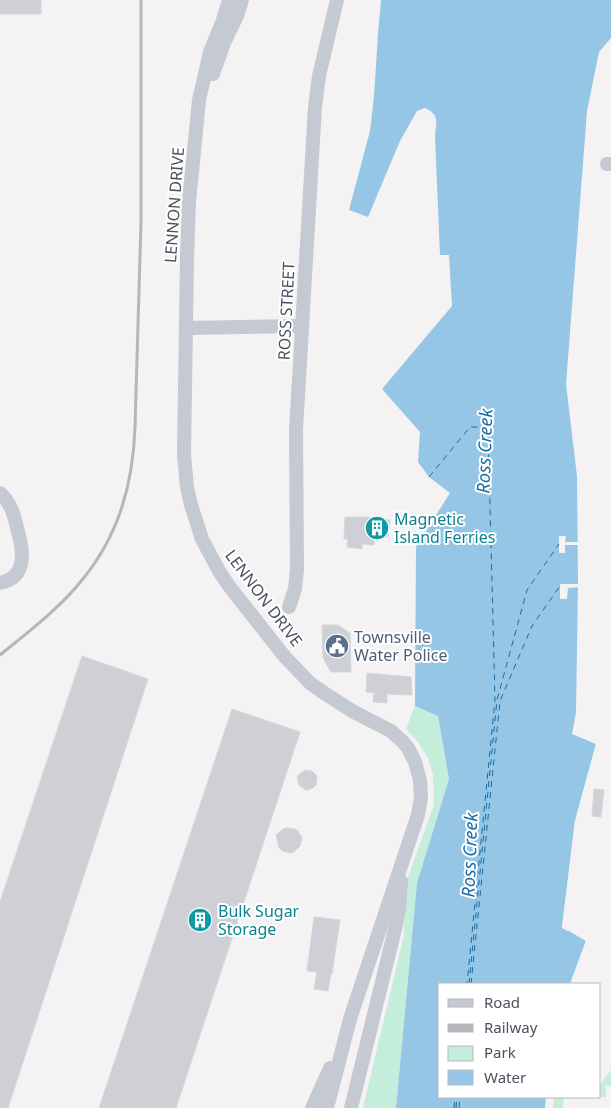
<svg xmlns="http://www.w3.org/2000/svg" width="611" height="1108" font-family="'Noto Sans',sans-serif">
<rect width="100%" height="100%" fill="#f4f2f2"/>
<!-- green -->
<g fill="#c5eddc">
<path d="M415,706L438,716L449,779L417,883L396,1108H363L404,935L405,885L434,805L433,775L428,758L418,742L406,729Z"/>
<path d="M611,1070V1086H606V1097H600V1085Z"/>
<path d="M554,1097H564L563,1108H553Z"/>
</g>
<!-- water -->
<path fill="#96c6e6" d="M381,0H611V38L599,52L587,111L566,384L577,476L578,584L576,712L572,734L596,744L575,821L562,927L586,941L570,984H440V1097H546L545,1108H396L417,883L449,779L438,716L415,706L416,547L450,493L429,477L418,462L420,432L382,389L452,306L449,255H440L435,136C436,122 440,115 425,108L417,111L400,141L368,217L349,210L370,131L374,96L378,34Z"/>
<!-- pier -->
<g fill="#f4f2f2">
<path d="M559,536H566L565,542H579L580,545H565V553H559Z"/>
<path d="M560,584H580V587L568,588L567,599H560Z"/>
<path d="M595,741L597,742L598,745L577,822L565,926L569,928L568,931L562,928L575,821L596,744L594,743Z"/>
<path d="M587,938L588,942L572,984H570Z"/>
</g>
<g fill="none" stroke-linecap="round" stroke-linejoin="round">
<!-- ferry -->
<g stroke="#186ca4" stroke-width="1" stroke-dasharray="6 5" stroke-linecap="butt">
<path d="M429,477L470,427H488L495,700L467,984"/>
<path d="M469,984L497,700L527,590L559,544"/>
<path d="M471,984L500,701L532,626L560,586"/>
<path d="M454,1108L455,1097"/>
<path d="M456,1108L457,1097"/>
<path d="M459,1108L460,1097"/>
</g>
</g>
<!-- building -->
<g fill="#cfd0d6" stroke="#d6d7dc">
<rect x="0" y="0" width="41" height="14"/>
<path d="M345,517H367L390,520L388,537L375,536L374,545L362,544V549L347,547L348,539H344Z"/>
<path d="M322,625H338L350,633L351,672H331L323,658Z"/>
<path d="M82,656L148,679L8,1108H0V902Z"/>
<path d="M367,673L411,677L412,695L387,694V703L373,702L374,693L366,692Z"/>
<path d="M232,709L300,732L176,1108H99Z"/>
<path d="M305,770L312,771L317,776V779L316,785L313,788L307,790L304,789L299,785L297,776Z"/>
<path d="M594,789L604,790L601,817L592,816Z"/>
<path d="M287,828L295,829L298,831L302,838L300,846L294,852L290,853L282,851L279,848L276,835L283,829Z"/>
<path d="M314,917L340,920L332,974H331L328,991L314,989L317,972L307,971Z"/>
</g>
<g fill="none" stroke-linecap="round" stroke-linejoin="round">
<!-- minor -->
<g stroke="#c4c9d2" stroke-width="14">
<path d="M229,0L222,23L210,52L199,100L189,202L187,258L184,455L187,487L191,505L202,539L219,571L229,586L285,657L310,683L324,693L354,712L391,731L403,742L408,748L415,762L420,780L421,798L418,815L350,1019L327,1108"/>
<path d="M213,74L224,43L237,16L242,0"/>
<path d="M607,164H611"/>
<path d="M187,328L302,326"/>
<path d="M0,493C11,503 14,515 17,528C23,548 29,577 0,583"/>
<path d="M289,607L295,589L297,569L296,430L315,107L319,76L337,0"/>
<path d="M312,1108L330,1068"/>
<path d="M351,1108L396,925L399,909L401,881"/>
</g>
<!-- rail -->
<path stroke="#b4b6bb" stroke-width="3" d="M0,655C27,633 61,607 82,580C119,535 133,484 135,427L141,222V0"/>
</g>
<!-- icons -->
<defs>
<g id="building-disc" transform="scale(1.25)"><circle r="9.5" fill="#0f9aa8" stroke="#fff"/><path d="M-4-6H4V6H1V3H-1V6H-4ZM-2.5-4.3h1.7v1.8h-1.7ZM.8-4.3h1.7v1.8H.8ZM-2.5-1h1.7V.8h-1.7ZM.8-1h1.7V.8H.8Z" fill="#fff"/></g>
<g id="civic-disc" transform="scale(1.25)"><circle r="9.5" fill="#5c6f8a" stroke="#fff"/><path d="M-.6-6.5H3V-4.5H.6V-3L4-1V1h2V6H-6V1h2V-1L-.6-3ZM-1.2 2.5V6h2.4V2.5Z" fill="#fff"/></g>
</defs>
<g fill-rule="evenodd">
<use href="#building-disc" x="377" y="528"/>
<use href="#civic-disc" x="337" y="646"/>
<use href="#building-disc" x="200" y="920"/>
</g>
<g text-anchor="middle" stroke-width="4" stroke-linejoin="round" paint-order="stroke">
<!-- street labels -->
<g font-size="16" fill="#4b515e" stroke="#fff">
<text transform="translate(174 205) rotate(-86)" y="6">LENNON DRIVE</text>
<text transform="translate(286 311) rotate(-87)" y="6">ROSS STREET</text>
<text transform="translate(264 598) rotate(53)" y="6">LENNON DRIVE</text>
</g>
<!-- culture labels -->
<g font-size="16" fill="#0d838f" stroke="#fff" text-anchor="start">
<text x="394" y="525">Magnetic<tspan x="394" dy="18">Island Ferries</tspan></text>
<text x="218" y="917">Bulk Sugar<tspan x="218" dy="18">Storage</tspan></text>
</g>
<!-- service labels -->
<g font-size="16" fill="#4e5e75" stroke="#fff" text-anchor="start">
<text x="354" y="643">Townsville<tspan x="354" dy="18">Water Police</tspan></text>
</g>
<!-- water labels -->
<g font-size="18" font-style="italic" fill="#186ca4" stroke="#fff">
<text transform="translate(485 451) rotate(-88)" y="6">Ross Creek</text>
<text transform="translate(470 855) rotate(-88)" y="6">Ross Creek</text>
</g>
</g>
<!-- legend -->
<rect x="438" y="983" width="162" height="115" fill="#ffffff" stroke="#b7b9bf"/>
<rect x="448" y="999" width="25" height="8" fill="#c4c9d2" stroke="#b7b9bf"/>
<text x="484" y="1008" font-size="15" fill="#4b515e">Road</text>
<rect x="448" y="1024" width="25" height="8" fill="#b4b6bb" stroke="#b7b9bf"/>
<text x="484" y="1033" font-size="15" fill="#4b515e">Railway</text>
<rect x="448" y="1046" width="25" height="15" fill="#c5eddc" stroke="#b7b9bf"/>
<text x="484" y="1058" font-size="15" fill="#4b515e">Park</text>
<rect x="448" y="1070" width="25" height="15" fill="#96c6e6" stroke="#b7b9bf"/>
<text x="484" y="1083" font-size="15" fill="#4b515e">Water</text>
</svg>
